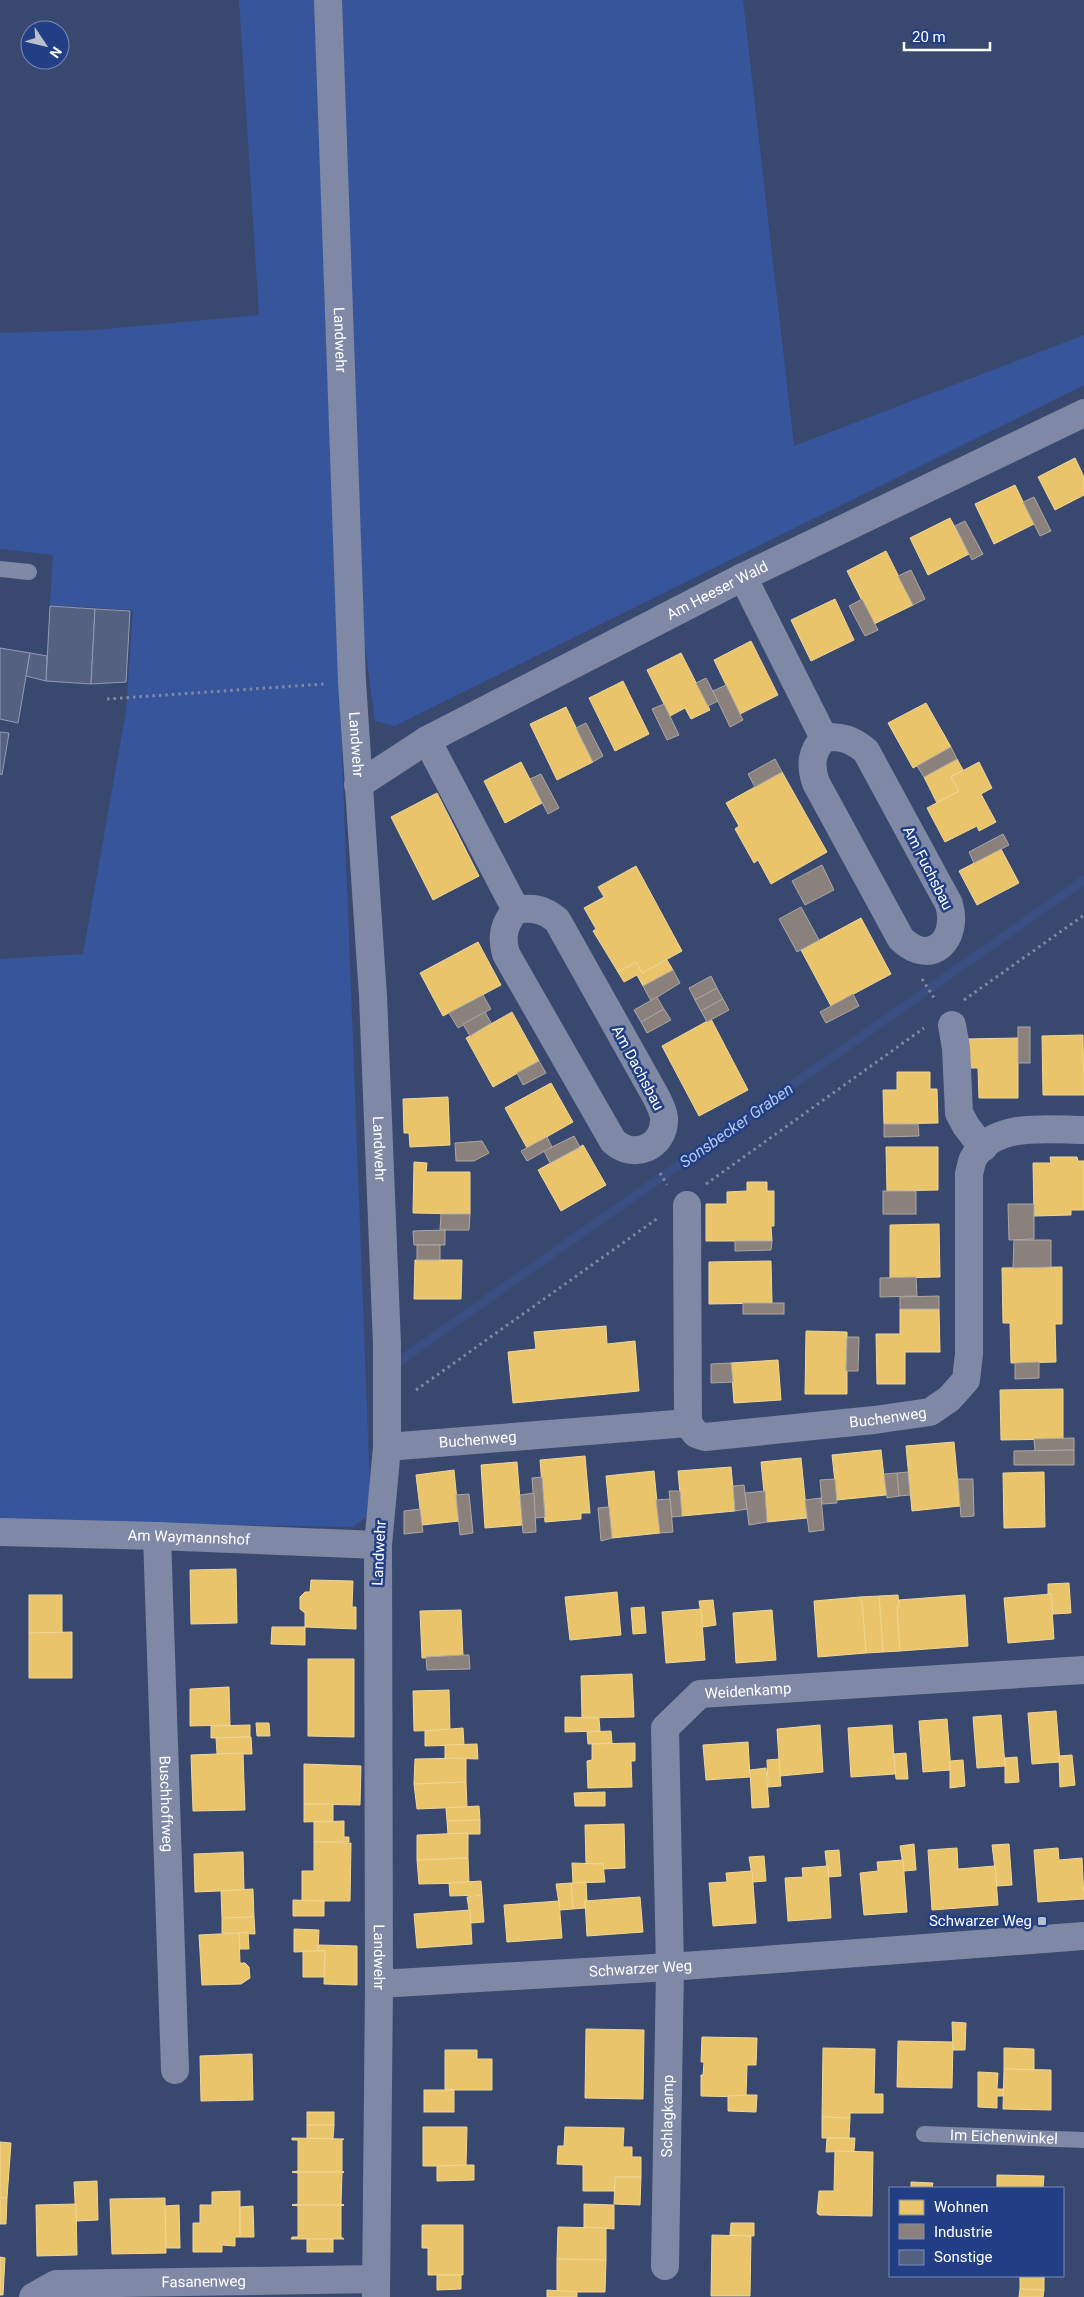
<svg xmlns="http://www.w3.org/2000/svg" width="1084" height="2297" font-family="Roboto,sans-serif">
<rect width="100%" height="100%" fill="#38486f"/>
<!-- green -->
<g fill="#36559b">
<path d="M239,0H318L325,309L371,1514L353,1527L0,1521V959L83,954L126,711L133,610L50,605L53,555L0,549V333L95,330L259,315Z"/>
<path d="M336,0H743L794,446L1084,335V385L395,726L375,721L358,595Z"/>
</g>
<!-- homes -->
<g fill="#e9c46a" stroke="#f0d697">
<path d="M1075,458L1084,477V495L1055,510L1038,477Z"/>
<path d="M1015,485L1034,524L994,544L975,504Z"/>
<path d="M950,518L969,554L928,575L910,538Z"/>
<path d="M886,551L913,605L874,624L847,571Z"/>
<path d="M835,599L854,640L811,661L791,620Z"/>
<path d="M751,641L778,695L740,714L714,660Z"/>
<path d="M681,653L710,710L691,719L685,708L670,716L647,670Z"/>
<path d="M623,681L649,734L615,751L589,698Z"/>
<path d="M926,703L951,747L913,768L888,723Z"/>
<path d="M566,707L593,762L557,780L530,724Z"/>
<path d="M957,759L963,770L951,777L959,791L937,803L924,777Z"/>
<path d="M521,762L542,803L505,823L484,781Z"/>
<path d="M979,762L992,788L981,794L996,822L979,831L977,826L945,842L927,808L959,791L951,777Z"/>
<path d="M782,772L827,852L771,884L758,860L754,863L735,829L739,826L726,803Z"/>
<path d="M437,793L479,876L433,900L391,817Z"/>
<path d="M1001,849L1019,883L977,905L959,871Z"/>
<path d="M636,866L682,951L642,973L636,962L618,972L593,931L596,929L584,908L604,897L598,887Z"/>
<path d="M861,918L891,974L831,1006L801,950Z"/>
<path d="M478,942L501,985L443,1016L420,973Z"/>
<path d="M667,960L673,970L643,986L637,975L624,982L618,972L636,962L642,973Z"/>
<path d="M512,1012L539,1061L493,1087L466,1038Z"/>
<path d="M711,1019L748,1090L699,1116L662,1046Z"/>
<path d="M1083,1035L1084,1095H1043L1042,1036Z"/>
<path d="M1018,1038V1098H979L978,1068H966V1039Z"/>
<path d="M897,1072H930V1089H937L938,1123L884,1124L883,1090H897Z"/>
<path d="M551,1083L573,1122L527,1148L505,1108Z"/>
<path d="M448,1097L450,1145L410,1147L409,1133H404L403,1099Z"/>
<path d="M583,1145L606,1185L561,1211L538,1170Z"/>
<path d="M886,1147H938V1190L887,1191Z"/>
<path d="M1050,1157H1077L1078,1161H1084V1210H1071V1215L1034,1216L1033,1163H1051Z"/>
<path d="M414,1162L427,1163L426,1172H470V1214L413,1213Z"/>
<path d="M747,1182H767V1191H774V1226H771L772,1241H706V1204H727V1192L747,1191Z"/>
<path d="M939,1224L940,1277L890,1278V1225Z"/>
<path d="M415,1260H462L461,1299H414Z"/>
<path d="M771,1261L772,1303L709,1304V1262Z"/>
<path d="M1062,1267V1324H1055L1056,1362L1011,1363L1010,1323H1003L1002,1268Z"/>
<path d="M900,1309H939L940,1352H905V1384H877L876,1334H900Z"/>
<path d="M606,1326L607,1344L635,1341L639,1391L513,1403L508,1352L536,1349L534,1332Z"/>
<path d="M806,1331L847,1332V1394H805Z"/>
<path d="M778,1360L781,1400L734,1403L731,1363Z"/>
<path d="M1063,1389V1439L1001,1440L1000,1390Z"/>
<path d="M954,1442L960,1506L912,1511L906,1446Z"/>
<path d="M881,1450L886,1495L837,1500L832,1455Z"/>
<path d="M585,1456L590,1513H581V1519L545,1522L540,1460Z"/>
<path d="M801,1458L807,1518L767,1522L761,1462Z"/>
<path d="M517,1462L522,1525L485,1528L481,1465Z"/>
<path d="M731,1467L735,1511L682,1516L678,1471Z"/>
<path d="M454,1470L459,1521L422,1525L416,1475Z"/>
<path d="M654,1471L660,1533L612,1538L606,1476Z"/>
<path d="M1044,1472L1045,1527L1004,1528L1003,1473Z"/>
<path d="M236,1569L237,1623L191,1624L190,1570Z"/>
<path d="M311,1580L353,1581L352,1607H356V1629L305,1627V1613L300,1609V1597L305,1592H310Z"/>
<path d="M1069,1583L1071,1613L1053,1614L1051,1594H1048V1584Z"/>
<path d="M617,1592L621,1635L570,1640L565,1597Z"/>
<path d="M1051,1594L1054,1639L1008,1643L1004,1598Z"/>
<rect x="29" y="1595" width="33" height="38"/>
<path d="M898,1595L899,1606L897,1607L900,1651L883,1652L879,1596Z"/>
<path d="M965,1595L968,1646L900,1651L897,1607L899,1606V1600Z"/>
<path d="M879,1596L883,1652L866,1653L862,1602H861L860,1597Z"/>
<path d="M860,1597L861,1602H862L866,1653L818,1657L814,1601Z"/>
<path d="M713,1600L716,1625L703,1627L699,1601Z"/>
<path d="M644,1607L646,1633L633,1634L631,1608Z"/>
<path d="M701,1609L705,1660L666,1663L662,1612Z"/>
<path d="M461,1610L463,1656L422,1658L420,1611Z"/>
<path d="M772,1610L776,1660L736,1663L733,1613Z"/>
<path d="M272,1627H305V1645L271,1644Z"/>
<path d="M72,1632V1678H29V1633Z"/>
<path d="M308,1659H354V1737L308,1736Z"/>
<path d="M632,1674L634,1717L582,1718L581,1676Z"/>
<path d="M229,1687L230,1725L190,1726V1689Z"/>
<path d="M449,1690L450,1730L414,1731L413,1691Z"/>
<path d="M1056,1711L1060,1762L1032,1764L1028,1713Z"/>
<path d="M1001,1715L1005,1766L977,1768L973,1717Z"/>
<path d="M565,1717L599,1718L600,1731L565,1732Z"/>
<path d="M947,1719L951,1770L923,1772L919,1721Z"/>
<path d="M256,1723H269L270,1736H257Z"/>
<path d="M250,1725V1737L211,1738V1726Z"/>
<path d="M820,1725L823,1772L780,1776L777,1729Z"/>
<path d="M892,1725L895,1774L851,1777L848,1728Z"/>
<path d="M463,1728L464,1745L425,1746V1731Z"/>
<path d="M611,1731L612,1743L588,1744L587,1732Z"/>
<path d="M251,1737L252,1754H217L216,1738Z"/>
<path d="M748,1742L750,1777L706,1780L703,1745Z"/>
<path d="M635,1743V1761H631L632,1787L588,1788L587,1761L592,1760V1744Z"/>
<path d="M477,1744L478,1759L445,1758V1745Z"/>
<path d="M243,1753L245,1810L193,1811L191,1755Z"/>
<path d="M906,1753L908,1779H896L894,1754Z"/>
<path d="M1072,1755L1075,1785L1060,1787L1059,1756Z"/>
<path d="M1017,1757L1019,1782L1005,1783V1758Z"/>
<path d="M466,1758V1782L414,1784L415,1759Z"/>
<path d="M779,1759L781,1786L768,1787L767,1760Z"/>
<path d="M963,1760L965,1786L950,1788V1761Z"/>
<path d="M304,1764L361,1766L360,1805L304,1804Z"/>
<path d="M766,1768L769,1807L752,1808L750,1770Z"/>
<path d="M466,1782L467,1807L417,1809L414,1784Z"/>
<path d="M605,1792V1806H575L574,1793Z"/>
<path d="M304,1804H333V1821L304,1822Z"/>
<path d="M479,1806L480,1820L447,1821L446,1808Z"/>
<path d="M480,1820V1834H448L447,1821Z"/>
<path d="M344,1821V1837H349V1842H314V1822Z"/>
<path d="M624,1824L625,1868L604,1869L603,1864H586L585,1825Z"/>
<path d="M468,1833V1858L417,1860V1835Z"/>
<path d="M314,1842L351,1843L350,1901H302V1871H314Z"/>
<path d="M914,1844L916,1870L904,1871L900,1846Z"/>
<path d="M1009,1844L1012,1885L997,1886L992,1845Z"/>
<path d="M957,1848L958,1869L995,1866L998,1905L932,1910L928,1850Z"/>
<path d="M1058,1848L1059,1860L1082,1858L1084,1899L1038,1902L1034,1850Z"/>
<path d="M839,1850L841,1876L828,1877L825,1851Z"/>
<path d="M243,1852L244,1890L195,1892L194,1854Z"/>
<path d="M764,1856L766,1881L753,1882L749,1857Z"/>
<path d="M468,1858L469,1883L419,1884L417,1860Z"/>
<path d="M903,1860L907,1912L864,1915L860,1873L878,1871L877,1862Z"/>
<path d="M572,1863L603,1864L605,1882L573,1883Z"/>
<path d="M828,1866L831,1918L788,1921L785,1878L803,1877L802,1868Z"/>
<path d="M752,1871L756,1923L713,1926L709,1883L727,1882L726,1873Z"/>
<path d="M481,1881L482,1895L450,1896L449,1883Z"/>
<path d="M586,1882L587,1901H585V1908L573,1909L571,1883Z"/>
<path d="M571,1883L573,1909L560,1910L556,1884Z"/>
<path d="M253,1889L254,1917L222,1918L221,1891Z"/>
<path d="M482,1895L484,1922L471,1923L467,1897Z"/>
<path d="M640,1897L643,1932L587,1936L585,1901Z"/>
<path d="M293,1900L324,1901V1916H293Z"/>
<path d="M559,1901L562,1938L507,1942L504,1905Z"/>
<path d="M470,1910L472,1944L417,1948L414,1914Z"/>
<path d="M254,1917L255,1934L222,1933V1918Z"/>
<path d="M294,1929L319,1930L318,1951L294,1952Z"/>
<path d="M248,1932L249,1949H240L239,1933Z"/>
<path d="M239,1933L240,1963H245L249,1967L250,1978L241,1984L202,1985L199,1935Z"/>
<path d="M319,1945L357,1946V1985L324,1984L325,1951H318Z"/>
<path d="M303,1951H325L324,1977H303Z"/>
<path d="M952,2022L966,2023L965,2050H953Z"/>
<path d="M586,2029L644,2030L643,2099L585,2098Z"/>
<path d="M702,2037L757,2038L756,2065H747L746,2097L701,2096V2075H703L704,2062H701Z"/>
<path d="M898,2041L953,2042L952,2088L897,2087Z"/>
<path d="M823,2048L875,2049L874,2094H883V2113H850V2118L822,2117Z"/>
<path d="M1004,2048L1034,2049V2070L1004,2069Z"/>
<path d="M445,2050H477V2059H492V2090H445Z"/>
<path d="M252,2054L253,2100L201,2101L200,2056Z"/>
<path d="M1004,2069L1051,2070V2110L1003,2109Z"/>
<path d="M978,2072L998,2073L997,2089H1003V2096H997V2108L978,2107Z"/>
<rect x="424" y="2090" width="30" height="22"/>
<path d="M746,2095H757L756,2112L728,2111V2096Z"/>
<rect x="307" y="2112" width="27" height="13"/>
<path d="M822,2117L850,2118L849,2138H822Z"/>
<path d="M307,2125H334L333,2139L307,2138Z"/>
<path d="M423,2127H467L466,2166H423Z"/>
<path d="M565,2127L624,2128L623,2147H632V2157H641V2177H615L614,2191H583V2165L557,2164L558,2146H564Z"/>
<path d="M292,2138L344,2139L342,2140V2172H344H292L298,2171V2140H292Z"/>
<path d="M827,2138H855L854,2151L826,2152Z"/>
<path d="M0,2142L11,2143L7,2198H0Z"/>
<path d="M835,2151L873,2152L872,2216L819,2215L817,2213L819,2191H834Z"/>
<path d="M466,2165H474V2180L437,2181V2166Z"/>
<path d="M292,2172H344L342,2173L341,2204L344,2205H292L298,2204V2173Z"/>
<path d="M997,2175L1044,2176L1043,2188H997Z"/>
<path d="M615,2177H641L640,2205L614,2204Z"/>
<path d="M97,2181L98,2220L76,2221L74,2182Z"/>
<path d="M911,2182L933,2183L932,2188H911Z"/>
<path d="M240,2191V2237H235V2246L222,2245V2252H193V2223H200V2205H212V2192Z"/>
<path d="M0,2198H7L6,2224H0Z"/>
<path d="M165,2198L166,2253L112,2254L110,2199Z"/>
<path d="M76,2204L77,2255L37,2256L36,2205Z"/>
<path d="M584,2204L614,2205V2229L584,2227Z"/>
<path d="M179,2205L180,2248H166L165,2206Z"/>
<path d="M292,2205H344L341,2206V2237L344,2239H291L292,2237H298V2206Z"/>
<path d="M253,2206L254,2237H240V2207Z"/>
<path d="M731,2223H754V2236L730,2235Z"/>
<path d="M422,2225H463V2275H428V2248H422Z"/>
<path d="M558,2227L606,2228V2260L557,2259Z"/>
<path d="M712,2235L751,2236L750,2296H711Z"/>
<rect x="307" y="2239" width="26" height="13"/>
<path d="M0,2257L5,2258L3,2295H0Z"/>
<path d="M557,2259L606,2260L605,2292H557Z"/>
<path d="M437,2275H461V2289L437,2290Z"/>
<path d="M1020,2276L1044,2277V2290L1020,2289Z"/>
<path d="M1020,2289L1044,2290L1043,2297H1019Z"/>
<path d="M547,2290L577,2292V2297H547Z"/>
</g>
<!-- industry -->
<g fill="#8a817c" stroke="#ada7a3">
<path d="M1034,497L1051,531L1040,536L1023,502Z"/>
<path d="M965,521L983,554L972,560L955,526Z"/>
<path d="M911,570L925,599L913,605L898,576Z"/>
<path d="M862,599L878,630L865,636L849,606Z"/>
<path d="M706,678L718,701L708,706L696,683Z"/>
<path d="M726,685L743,720L730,727L713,691Z"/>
<path d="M664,704L679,735L667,740L652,709Z"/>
<path d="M586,723L603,756L593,762L576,728Z"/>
<path d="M951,747L957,759L924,777L917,766Z"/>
<path d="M775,759L782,772L755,787L748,774Z"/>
<path d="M541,774L559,808L548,814L530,779Z"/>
<path d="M1003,834L1009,845L974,863L969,852Z"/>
<path d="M822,865L834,890L805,905L792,881Z"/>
<path d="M801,907L819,940L797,952L779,919Z"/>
<path d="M673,970L680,983L651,1001L643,986Z"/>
<path d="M711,976L717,988L695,1000L689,988Z"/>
<path d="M717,988L723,999L701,1011L695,1000Z"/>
<path d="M853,994L859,1006L826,1023L820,1012Z"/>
<path d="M483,995L491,1009L458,1028L449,1013Z"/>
<path d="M657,997L664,1009L641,1022L634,1010Z"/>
<path d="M723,999L729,1010L707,1022L701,1011Z"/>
<path d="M664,1009L671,1020L647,1033L641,1022Z"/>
<path d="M485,1012L491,1023L470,1036L463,1024Z"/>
<rect x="1018" y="1027" width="12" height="36"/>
<path d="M539,1061L546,1073L523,1085L517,1073Z"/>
<path d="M884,1124H918L919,1136L884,1137Z"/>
<path d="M574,1136L580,1147L550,1163L544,1151Z"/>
<path d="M547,1137L552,1147L527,1161L521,1151Z"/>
<path d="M482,1141L489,1153L474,1161H456L455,1143Z"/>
<rect x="883" y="1191" width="33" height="23"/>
<path d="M1008,1204H1034V1239L1009,1240Z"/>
<path d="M441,1214H470L469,1230H440Z"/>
<path d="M445,1230V1245H414L413,1231Z"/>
<path d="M1014,1240H1051V1267L1013,1268Z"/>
<path d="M735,1241H772L771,1250L735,1251Z"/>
<rect x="417" y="1245" width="23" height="15"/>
<path d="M916,1277L917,1296L880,1297V1278Z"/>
<path d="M939,1296V1309H900V1297Z"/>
<rect x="743" y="1303" width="41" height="11"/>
<path d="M847,1337H859L858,1371H846Z"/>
<path d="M1039,1362V1378L1015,1379V1363Z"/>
<path d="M731,1363L733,1382L711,1383V1364Z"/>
<path d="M1074,1438V1450L1035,1451L1034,1439Z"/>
<path d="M1074,1450V1465H1014V1451Z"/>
<path d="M908,1472L910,1495L899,1496L897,1473Z"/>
<path d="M897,1473L899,1496L887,1498L884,1474Z"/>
<path d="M542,1477L545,1517L535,1518L532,1478Z"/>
<path d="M835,1479L837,1503L822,1504L820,1480Z"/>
<path d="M958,1479H973L974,1516L961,1517Z"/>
<path d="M744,1485L747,1509L735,1511L733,1486Z"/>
<path d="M669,1491H680L682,1516L672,1517Z"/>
<path d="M765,1491L767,1522L749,1525L745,1493Z"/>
<path d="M534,1493L536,1532L523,1533L520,1495Z"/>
<path d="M469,1494L473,1533L460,1535L456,1495Z"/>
<path d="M821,1498L824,1530L809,1532L805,1500Z"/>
<path d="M670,1499L673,1532L660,1533L656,1500Z"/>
<path d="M609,1507L612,1538L601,1541L598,1508Z"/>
<path d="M420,1509L423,1532L404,1534V1511Z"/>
<path d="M463,1655H469L470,1669L427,1670L426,1657Z"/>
</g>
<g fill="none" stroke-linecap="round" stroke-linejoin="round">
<!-- stream -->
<path stroke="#3a4e81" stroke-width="9" d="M391,1367L1084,880"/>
</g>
<!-- building -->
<g fill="#546180" stroke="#929cb3">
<path d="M50,606L95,609L91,684L46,681Z"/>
<path d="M95,609L130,611L126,682L91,684Z"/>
<path d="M0,648L30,653L18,723L0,719Z"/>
<path d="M30,653L47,656L46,681L26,676Z"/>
<path d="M0,732L9,733L2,775L0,774Z"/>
</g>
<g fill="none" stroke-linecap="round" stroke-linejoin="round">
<!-- path -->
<g stroke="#7f89a5" stroke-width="3" stroke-dasharray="2.5 4" stroke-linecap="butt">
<path d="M107,699L324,684"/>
<path d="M922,979L936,1001"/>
<path d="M964,1000L1084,915"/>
<path d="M660,1173L667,1185"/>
<path d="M706,1184L924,1028"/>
<path d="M416,1390L658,1218"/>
</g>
<!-- service -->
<g stroke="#7f89a5" stroke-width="16">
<path d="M0,569L29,572"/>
<path id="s1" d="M924,2134L1084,2140"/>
</g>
<!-- minor -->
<g stroke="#7f89a5" stroke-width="28">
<path id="s2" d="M328,0L352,682L373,996L387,1345V1447L378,1545L379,1984L376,2297"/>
<path d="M743,577L824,738C811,752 810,765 816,783L901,939C932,968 959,939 949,904L866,751C853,740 841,735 824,738"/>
<path d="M427,740L516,910C504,923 501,937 506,954L613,1141C633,1160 665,1148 664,1118C663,1109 658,1101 654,1093L557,920C543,909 533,907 516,910"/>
<path id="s3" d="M358,785L427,740L743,577L1084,413"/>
<path d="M952,1025L956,1048L959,1113L966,1126L983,1148"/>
<path d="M687,1205L688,1423"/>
<path id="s4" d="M387,1447L688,1423L696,1434L705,1437L874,1420L930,1412L949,1399L966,1380L969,1354V1174C970,1170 971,1164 973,1159C993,1121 1049,1130 1084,1130"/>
<path id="s5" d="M0,1532L157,1536L378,1545"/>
<path id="s6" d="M157,1536L175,2070"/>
<path id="s7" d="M379,1984L670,1967L1084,1936"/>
<path id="s8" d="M665,2266L670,1967L665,1728L700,1694L1084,1670"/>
<path id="s9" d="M33,2297L56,2284L376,2279"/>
</g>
</g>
<!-- markers -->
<rect fill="#b9bfcd" stroke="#223f85" stroke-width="2" x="1037" y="1916" width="10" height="10" rx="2.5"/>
<g text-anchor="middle" stroke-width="5" stroke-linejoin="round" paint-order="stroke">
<!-- street labels -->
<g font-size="15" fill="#fff" stroke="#223f85">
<text dy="5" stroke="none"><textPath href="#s2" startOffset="340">Landwehr</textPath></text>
<text dy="5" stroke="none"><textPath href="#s3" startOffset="409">Am Heeser Wald</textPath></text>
<text dy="5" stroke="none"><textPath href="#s2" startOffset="745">Landwehr</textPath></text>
<text transform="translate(928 868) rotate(63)" y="5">Am Fuchsbau</text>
<text transform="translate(638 1068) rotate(62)" y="5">Am Dachsbau</text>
<text dy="5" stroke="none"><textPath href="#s2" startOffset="1150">Landwehr</textPath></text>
<text dy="5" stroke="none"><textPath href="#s4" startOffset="509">Buchenweg</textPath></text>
<text dy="5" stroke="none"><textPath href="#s4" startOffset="91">Buchenweg</textPath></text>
<text dy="5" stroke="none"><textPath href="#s5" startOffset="189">Am Waymannshof</textPath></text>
<text transform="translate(379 1553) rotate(-87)" y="5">Landwehr</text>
<text dy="5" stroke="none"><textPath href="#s8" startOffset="635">Weidenkamp</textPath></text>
<text dy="5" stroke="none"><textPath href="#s6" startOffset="268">Buschhoffweg</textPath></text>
<text dy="5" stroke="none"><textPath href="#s2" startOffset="1959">Landwehr</textPath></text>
<text dy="5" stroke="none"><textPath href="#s7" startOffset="262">Schwarzer Weg</textPath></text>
<text dy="5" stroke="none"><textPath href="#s8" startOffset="150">Schlagkamp</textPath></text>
<text dy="5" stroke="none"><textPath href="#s1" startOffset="80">Im Eichenwinkel</textPath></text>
<text dy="5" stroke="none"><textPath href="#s9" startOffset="174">Fasanenweg</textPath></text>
</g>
<!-- poi labels -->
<g font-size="15" fill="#fff" stroke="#223f85" text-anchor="end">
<text x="1032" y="1926">Schwarzer Weg</text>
</g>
<!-- water labels -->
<g font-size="16" font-style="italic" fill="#b6c9f0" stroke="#223f85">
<text transform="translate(736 1125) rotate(-35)" y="6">Sonsbecker Graben</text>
</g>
</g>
<!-- legend -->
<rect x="889" y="2187" width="175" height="90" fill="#223f85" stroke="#7a8cb6"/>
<rect x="899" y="2200" width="25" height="15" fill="#e9c46a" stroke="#7a8cb6"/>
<text x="934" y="2212" font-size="15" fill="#ffffff">Wohnen</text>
<rect x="899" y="2224" width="25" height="15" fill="#8a817c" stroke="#7a8cb6"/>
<text x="934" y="2237" font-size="15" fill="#ffffff">Industrie</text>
<rect x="899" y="2250" width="25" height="15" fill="#546180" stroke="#7a8cb6"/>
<text x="934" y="2262" font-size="15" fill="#ffffff">Sonstige</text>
<!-- north arrow -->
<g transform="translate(45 45) rotate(125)"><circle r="24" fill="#223f85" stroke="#7a8cb6"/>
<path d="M0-4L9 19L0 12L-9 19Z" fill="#b9bfcd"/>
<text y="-8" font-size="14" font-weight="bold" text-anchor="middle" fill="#ffffff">N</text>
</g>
<!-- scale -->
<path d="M904 42v8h86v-8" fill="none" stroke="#ffffff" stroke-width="2.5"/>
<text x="912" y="42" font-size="15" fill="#ffffff" stroke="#223f85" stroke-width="4" paint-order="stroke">20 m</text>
</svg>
